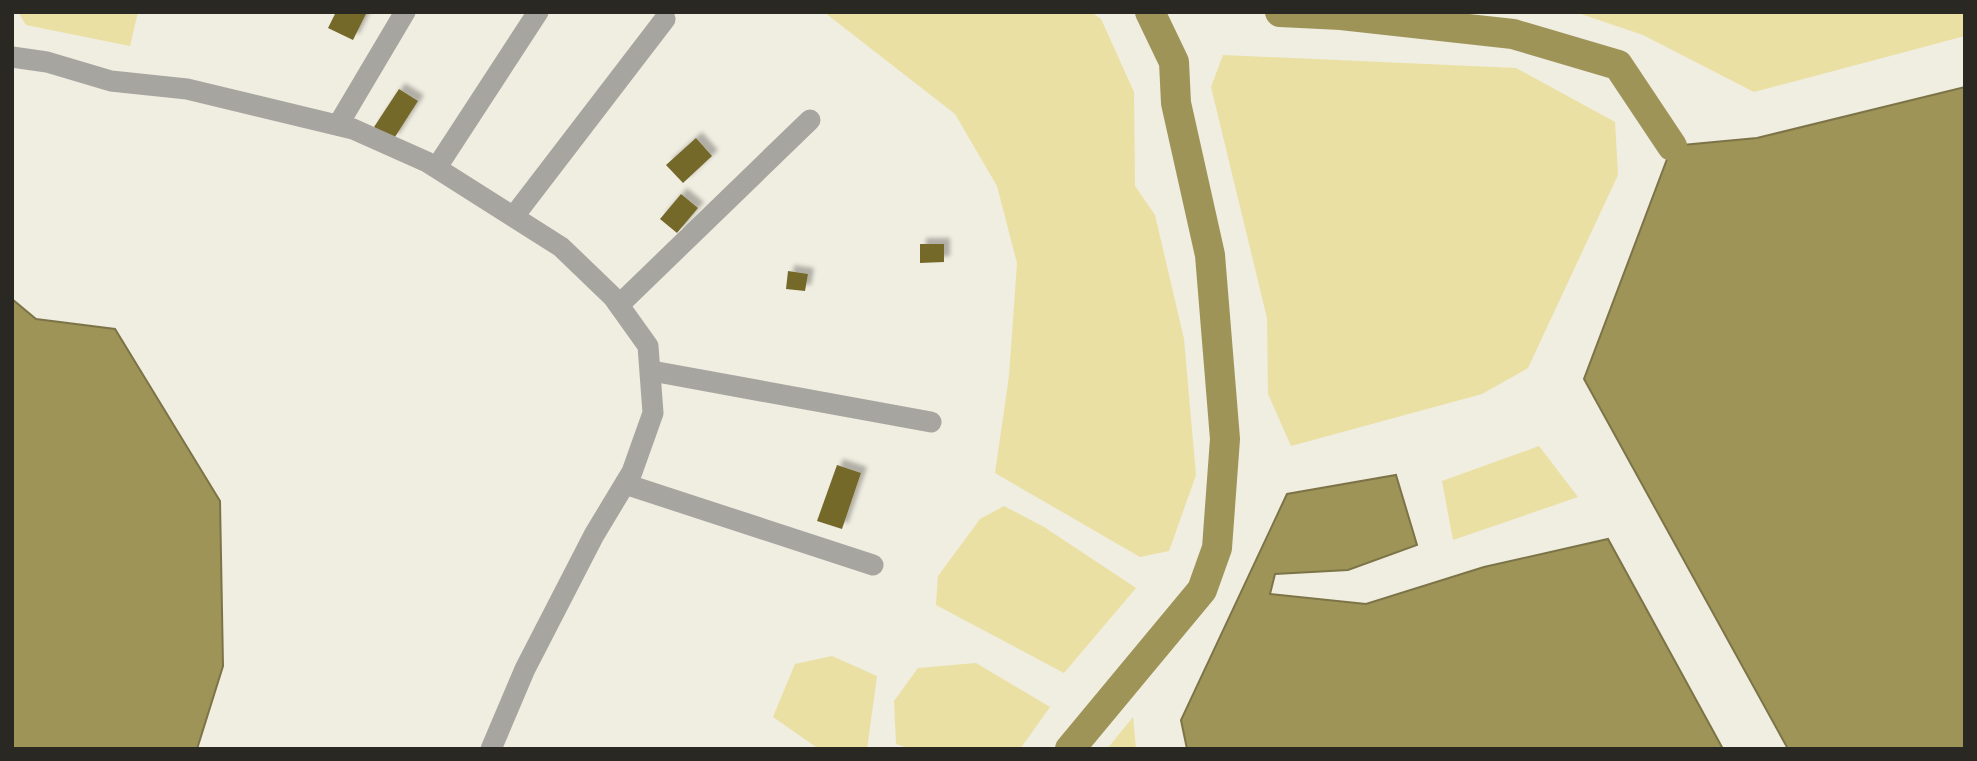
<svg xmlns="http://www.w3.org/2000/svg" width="1977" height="761" font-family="Overpass,sans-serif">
<defs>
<filter id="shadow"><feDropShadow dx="6" dy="-6" stdDeviation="2" flood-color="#0004"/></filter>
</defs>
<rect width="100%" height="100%" fill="#f0ede1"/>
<!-- green -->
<g fill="#ebe0a3">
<path d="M18,12H138L130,46L26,25Z"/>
<path d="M824,12H1091L1101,19L1134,92L1135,186L1155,215L1184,339L1196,475L1169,551L1140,557L995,473L1009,376L1017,263L997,186L955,114Z"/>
<path d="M1575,12H1965V36L1754,92L1643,35Z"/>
<path d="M1223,55L1516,68L1615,122L1618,175L1528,368L1482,394L1291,446L1268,394L1267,318L1211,87Z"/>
<path d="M1539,446L1578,497L1453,540L1442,481Z"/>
<path d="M1004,506L1044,527L1136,588L1064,673L936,605L938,576L980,519Z"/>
<path d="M832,656L877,676L867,749H819L773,717L795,664Z"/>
<path d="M976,663L1050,707L1020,749H911L896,744L894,701L918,668Z"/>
<path d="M1133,717L1136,749H1107Z"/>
</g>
<!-- water -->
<g fill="#9f9457" stroke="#7c7447" stroke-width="2">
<path d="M1965,87V749H1788L1584,379L1672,146L1757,138Z"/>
<path d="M12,299L36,319L115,329L220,501L223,666L197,749H12Z"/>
<path d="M1396,475L1417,545L1348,570L1275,574L1270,594L1366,604L1484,567L1608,539L1723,749H1187L1181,720L1287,494Z"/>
</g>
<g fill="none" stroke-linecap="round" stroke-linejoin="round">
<!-- canal -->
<g stroke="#9f9457" stroke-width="30">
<path d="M1280,12L1341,15L1513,34L1618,65L1672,146"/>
<path d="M1070,749L1202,590L1217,548L1225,439L1210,255L1176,103L1174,62L1150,12"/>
</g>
</g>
<!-- building -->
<g fill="#74692c" filter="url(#shadow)">
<path d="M336,12H367L353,40L328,28Z"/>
<path d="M399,89L418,101L393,140L374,127Z"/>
<path d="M696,138L712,156L683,183L666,165Z"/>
<path d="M681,194L698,208L677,233L660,219Z"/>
<path d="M920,244H944V262L920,263Z"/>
<path d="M788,271L808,274L805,291L786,289Z"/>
<path d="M837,465L861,473L842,529L817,521Z"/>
</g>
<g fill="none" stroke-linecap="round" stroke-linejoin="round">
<!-- minor -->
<g stroke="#a6a5a0" stroke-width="21">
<path d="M12,57L47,62L111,81L187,89L353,129L427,162L561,247L613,297L648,346L653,413L632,472L594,535L525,669L491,749"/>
<path d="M338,125L405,12"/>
<path d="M437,167L538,12"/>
<path d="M514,216L665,19"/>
<path d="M619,305L810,120"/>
<path d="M652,371L931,422"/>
<path d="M625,484L873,565"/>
</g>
</g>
<!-- border -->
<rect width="1977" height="761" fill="none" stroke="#292823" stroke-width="28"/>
</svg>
